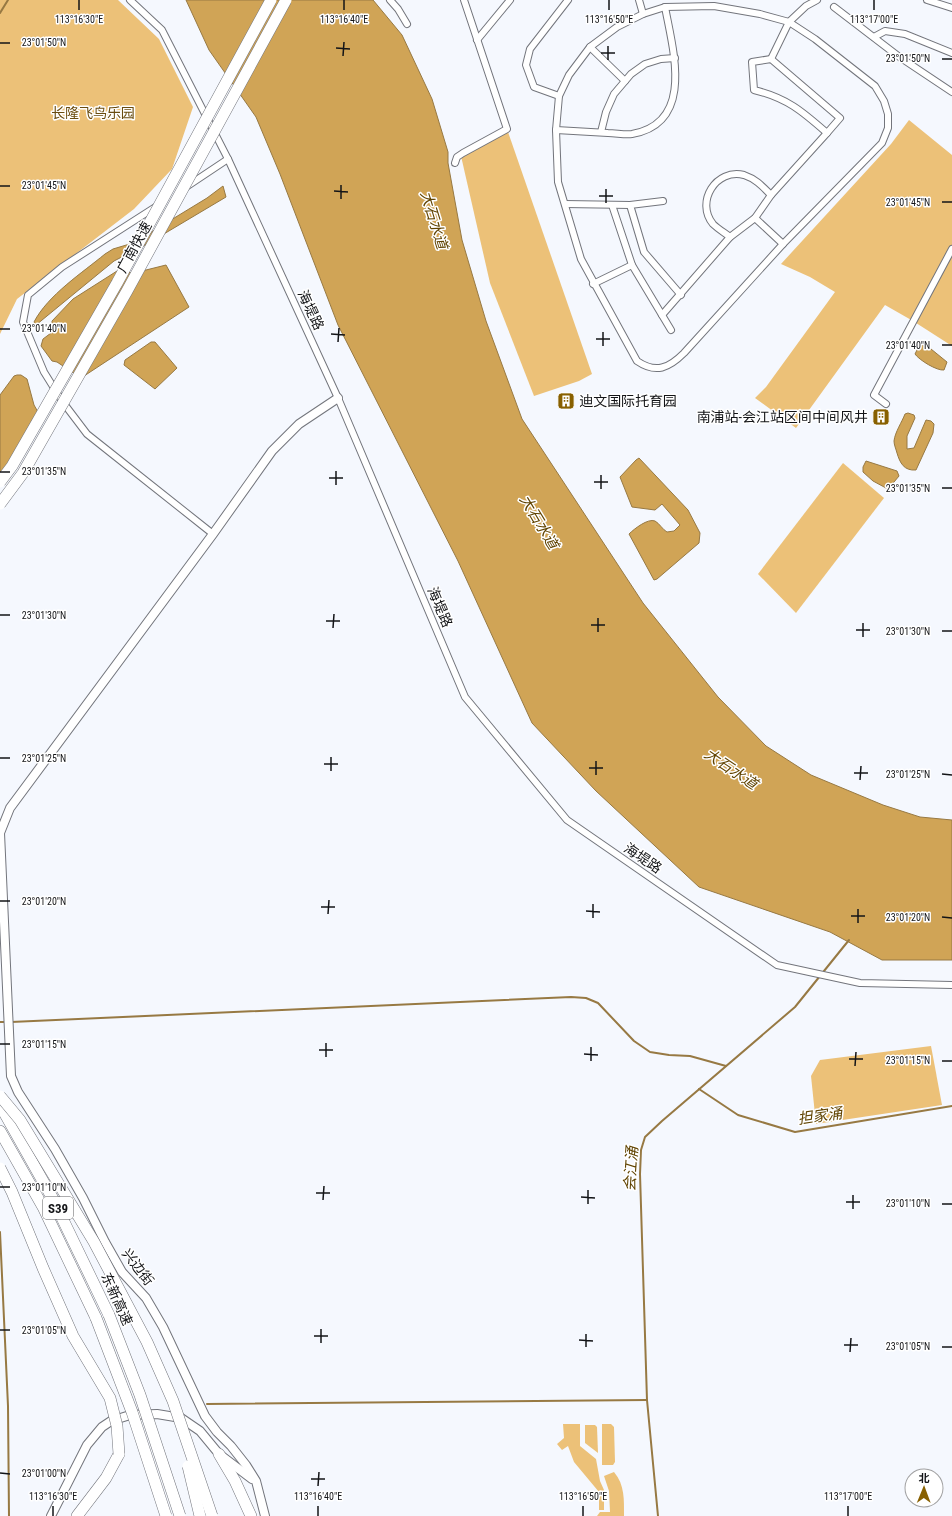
<svg xmlns="http://www.w3.org/2000/svg" width="952" height="1516" font-family="'Roboto Condensed','Noto Sans SC',sans-serif">
<rect width="100%" height="100%" fill="#f5f8fe"/>
<!-- green -->
<g fill="#ecc178">
<path d="M0,0H118L159,39L193,107L172,169L134,209L17,299L0,334Z"/>
<path d="M909,120L952,155V346L913,321L885,305L796,428L755,398L766,387L835,292L810,277L781,264L891,144Z"/>
<path d="M507,129L592,374L579,381L534,396L490,283L461,156Z"/>
<path d="M843,463L884,498L796,613L758,574Z"/>
<path d="M931,1046L942,1105L816,1124L811,1076L820,1060Z"/>
<path d="M563,1424H580V1446L596,1459L600,1481L604,1490V1510H599V1492L574,1462L568,1446L562,1450L557,1444L564,1438Z"/>
<path d="M602,1424H611L614,1427L615,1462L613,1465H602Z"/>
<path d="M585,1425H595L597,1427L598,1453L585,1443Z"/>
<path d="M614,1472C625,1485 624,1500 624,1516H597L600,1512H610L609,1491L604,1476Z"/>
</g>
<!-- water -->
<g fill="#d0a456" stroke="#977943">
<path d="M186,0H373L402,35L432,99L448,152V163L462,240L486,321L522,419L643,603L718,697L766,746L811,775L883,805L920,817L952,820V960H882L830,932L699,887L596,791L532,723L458,561L338,325L280,174L256,117L209,50Z"/>
<path d="M223,186L226,197L147,244L114,261L36,325L34,322C48,295 82,273 105,254L113,249L133,243L148,234L207,198Z"/>
<path d="M166,265L189,307L81,378L57,362L52,361L41,346L43,339L55,330L52,327V321L73,299L117,271L134,273Z"/>
<path d="M151,342H155L177,368L155,389L124,365L125,360Z"/>
<path d="M920,344L931,349L947,362L944,370C937,371 919,360 915,354Z"/>
<path d="M17,375H21L27,379L34,405L42,419L0,478V395L14,376Z"/>
<path d="M908,413L914,415L915,418L907,436V449L914,448L926,420L931,421L934,424L933,433L916,470C904,471 900,463 897,453C896,449 894,445 894,441C895,432 902,422 905,414Z"/>
<path d="M639,458L688,510L700,533L699,543L657,579L654,580L629,534C634,529 648,518 655,521C659,523 663,530 667,532L674,531L680,525L662,504L655,510L632,507L620,477L636,460Z"/>
<path d="M866,461L897,471L899,476L889,488H886L873,481L863,472V467Z"/>
</g>
<g fill="none" stroke-linecap="round" stroke-linejoin="round">
<!-- stream -->
<g stroke="#977943" stroke-width="2">
<path d="M0,13L8,0"/>
<path d="M0,1022H7"/>
<path d="M11,1022L571,997L586,998L598,1003L634,1041L650,1052L669,1055L690,1056L726,1066"/>
<path d="M699,1089L738,1115L795,1132L952,1106"/>
<path d="M0,1232L8,1406L9,1516"/>
<path d="M207,1404L647,1400"/>
<path d="M658,1516L647,1400L640,1174L641,1150L645,1137L662,1121L795,1007L849,940"/>
</g>
<!-- street casing -->
<g stroke="#73757c" stroke-width="8">
<g id="street">
<path d="M130,0L162,30L228,159L338,398L465,697L567,820L777,965L860,983L952,985"/>
<path d="M390,0L398,9L407,24"/>
<path d="M639,0L643,14"/>
<path d="M927,0L952,8"/>
<path d="M714,6L760,14L789,22L815,39L875,86L884,101L888,114V128L882,143L783,244L684,353C669,368 656,374 637,361L581,259L558,182L556,130L559,96L569,75L590,47L617,27L643,14L665,7Z"/>
<path d="M834,7L898,56L952,92"/>
<path d="M874,37L885,31L905,34L952,53"/>
<path d="M477,40L510,0"/>
<path d="M590,47L625,81"/>
<path d="M771,59L840,118L827,133C802,111 787,98 754,90L752,62Z"/>
<path d="M771,59L789,22L806,6L817,0"/>
<path d="M559,96L534,87L526,65L530,49L568,0"/>
<path d="M556,130C573,131 591,132 608,133C616,133 625,135 632,134C695,123 673,50 665,7"/>
<path d="M601,132L606,112L614,94L631,74L645,64L661,59L675,58"/>
<path d="M455,163L457,157L463,153L507,129L464,0"/>
<path d="M186,187L228,159"/>
<path d="M565,204L630,205L663,201"/>
<path d="M612,205L632,265L671,330"/>
<path d="M630,205L644,252L681,295"/>
<path d="M157,206L62,267L28,295L23,322L44,372L62,401L87,434L213,534"/>
<path d="M755,218L783,244"/>
<path d="M730,237C725,233 718,229 713,224C695,202 716,168 744,175C756,179 763,187 771,195"/>
<path d="M593,284L632,265"/>
<path d="M662,315L730,237L755,218L771,195L827,133"/>
<path d="M886,404L874,395L952,249"/>
</g>
</g>
<!-- secondary casing -->
<g stroke="#73757c" stroke-width="10">
<g id="secondary">
<path d="M51,1516L87,1445L102,1427L111,1421L130,1415L157,1414L181,1418L200,1431L219,1454L252,1479"/>
<path d="M265,1516L256,1481L246,1465L231,1446L217,1432L205,1416L163,1327L146,1298L122,1272L105,1242L83,1198L55,1149L18,1092L11,1076L0,833L10,808L213,534L272,451L299,424L338,398"/>
</g>
</g>
<!-- highway casing -->
<g stroke="#73757c" stroke-width="12">
<g id="highway">
<path d="M0,1105L53,1199L109,1315"/>
<path d="M0,1131L43,1207L96,1318"/>
<path d="M219,1454L235,1481L251,1516"/>
<path d="M77,1516L106,1478L119,1454"/>
</g>
</g>
<!-- street -->
<use href="#street" stroke="#fff" stroke-width="6"/>
<!-- secondary -->
<use href="#secondary" stroke="#fff" stroke-width="8"/>
<!-- highway -->
<use href="#highway" stroke="#fff" stroke-width="11"/>
<!-- highway-bridge casing -->
<g stroke="#73757c" stroke-width="12" stroke-linecap="butt">
<g id="highway-bridge">
<path d="M0,482L12,466L117,283L271,0"/>
<path d="M0,504L23,473L127,291L286,0"/>
<path d="M0,1096L20,1120L94,1242L147,1342L173,1401L212,1516"/>
<path d="M0,1168L12,1192L43,1268L73,1336L110,1398L117,1426L119,1454"/>
<path d="M109,1315L140,1395L180,1516"/>
<path d="M96,1318L132,1412L166,1516"/>
<path d="M188,1466L200,1516"/>
</g>
</g>
<!-- highway-bridge -->
<use href="#highway-bridge" stroke="#fff" stroke-width="11"/>
</g>
<!-- ticks -->
<path fill="none" stroke="#131417" stroke-width="1.5" d="M79,10V0M344,10V0M609,10V0M874,10V0M0,43H10M336,48L350,49M601,53H615M343,56L344,42M942,59H952M608,60V46M0,186H10M334,191L348,192M599,196H613M341,199V185M942,202H952M606,203V189M0,329H10M331,334L345,335M596,339H610M338,342L339,328M942,345H952M603,346V332M0,472H10M329,478H343M594,482H608M336,485V471M942,488H952M601,489V475M0,615H10M326,621H340M591,625H605M333,628L334,614M856,630H870M942,631H952M598,632V618M863,637V623M0,758H10M324,764H338M589,768H603M331,771V757M854,773H868M942,774L952,775M596,775V761M860,780L861,766M0,901H10M321,907H335M586,911L600,912M328,914L329,900M851,916H865M942,917L952,918M593,918V904M858,923V909M0,1044H10M319,1050H333M584,1054L598,1055M326,1057V1043M849,1059H863M591,1061V1047M942,1061H952M855,1066L856,1052M0,1187H10M316,1193H330M581,1197L595,1198M323,1200L324,1186M846,1202H860M588,1204V1190M942,1204H952M853,1209V1195M0,1330H10M314,1336H328M579,1340L593,1341M321,1343V1329M844,1345H858M586,1347V1334M942,1347H952M850,1352L851,1338M0,1473L10,1474M311,1479H325M318,1486L319,1472M53,1516V1506M318,1516V1506M583,1516V1506M848,1516V1506"/>
<!-- icons -->
<defs>
<g id="building-square" transform="scale(0.9)"><rect x="-9" y="-9" width="18" height="18" rx="4" fill="#886000" stroke="#fff"/><path d="M-4-6H4V6H1V3H-1V6H-4ZM-2.5-4.3h1.7v1.8h-1.7ZM.8-4.3h1.7v1.8H.8ZM-2.5-1h1.7V.8h-1.7ZM.8-1h1.7V.8H.8Z" fill="#fff"/></g>
</defs>
<g fill-rule="evenodd">
<use href="#building-square" x="566" y="401"/>
<use href="#building-square" x="881" y="417"/>
</g>
<g text-anchor="middle" stroke-width="3" stroke-linejoin="round" paint-order="stroke">
<!-- shield labels -->
<rect fill="#fff" stroke="#5a5a5d" stroke-width="1" x="43" y="1197" width="30" height="22" rx="3"/>
<g font-size="13" font-weight="bold" fill="#131417">
<text x="58" y="1213">S39</text>
</g>
<!-- park labels -->
<g font-size="14" fill="#6a4c0f" stroke="#fff">
<text x="93" y="118">长隆飞鸟乐园</text>
</g>
<!-- street labels -->
<g font-size="14" fill="#131417" stroke="#fff">
<text transform="translate(134 247) rotate(-61)" y="5">广南快速</text>
<text transform="translate(311 310) rotate(65)" y="5">海堤路</text>
<text transform="translate(440 607) rotate(67)" y="5">海堤路</text>
<text transform="translate(643 858) rotate(34)" y="5">海堤路</text>
<text transform="translate(138 1267) rotate(52)" y="5">兴边街</text>
<text transform="translate(117 1299) rotate(66)" y="5">东新高速</text>
</g>
<!-- poi labels -->
<g font-size="14" fill="#131417" stroke="#fff" text-anchor="start">
<text x="579" y="406">迪文国际托育园</text>
<text x="868" y="422" text-anchor="end">南浦站-会江站区间中间风井</text>
</g>
<!-- water labels -->
<g font-size="15" font-style="italic" fill="#604300" stroke="#fff">
<text transform="translate(434 220) rotate(73)" y="5">大石水道</text>
<text transform="translate(539 522) rotate(59)" y="5">大石水道</text>
<text transform="translate(731 769) rotate(34)" y="5">大石水道</text>
<text transform="translate(820 1116) rotate(-8)" y="5">担家涌</text>
<text transform="translate(631 1169) rotate(-86)" y="5">会江涌</text>
</g>
</g>
<g font-size="10" text-anchor="middle" fill="#131417" stroke="#fff" stroke-width="3" stroke-linejoin="round" paint-order="stroke">
<text x="79" y="23">113°16'30"E</text>
<text x="344" y="23">113°16'40"E</text>
<text x="609" y="23">113°16'50"E</text>
<text x="874" y="23">113°17'00"E</text>
<text x="44" y="46">23°01'50"N</text>
<text x="908" y="62">23°01'50"N</text>
<text x="44" y="189">23°01'45"N</text>
<text x="908" y="206">23°01'45"N</text>
<text x="44" y="332">23°01'40"N</text>
<text x="908" y="349">23°01'40"N</text>
<text x="44" y="475">23°01'35"N</text>
<text x="908" y="492">23°01'35"N</text>
<text x="44" y="619">23°01'30"N</text>
<text x="908" y="635">23°01'30"N</text>
<text x="44" y="762">23°01'25"N</text>
<text x="908" y="778">23°01'25"N</text>
<text x="44" y="905">23°01'20"N</text>
<text x="908" y="921">23°01'20"N</text>
<text x="44" y="1048">23°01'15"N</text>
<text x="908" y="1064">23°01'15"N</text>
<text x="44" y="1191">23°01'10"N</text>
<text x="908" y="1207">23°01'10"N</text>
<text x="44" y="1334">23°01'05"N</text>
<text x="908" y="1350">23°01'05"N</text>
<text x="44" y="1477">23°01'00"N</text>
<text x="53" y="1500">113°16'30"E</text>
<text x="318" y="1500">113°16'40"E</text>
<text x="583" y="1500">113°16'50"E</text>
<text x="848" y="1500">113°17'00"E</text>
</g>
<!-- north arrow -->
<g transform="translate(924 1488) rotate(1)"><circle r="19" fill="#ffffff" stroke="#a1a1a2"/>
<path d="M0-3L7 15L0 10L-7 15Z" fill="#886000"/>
<text y="-6" font-size="11" font-weight="bold" text-anchor="middle" fill="#131417">北</text>
</g>
</svg>
